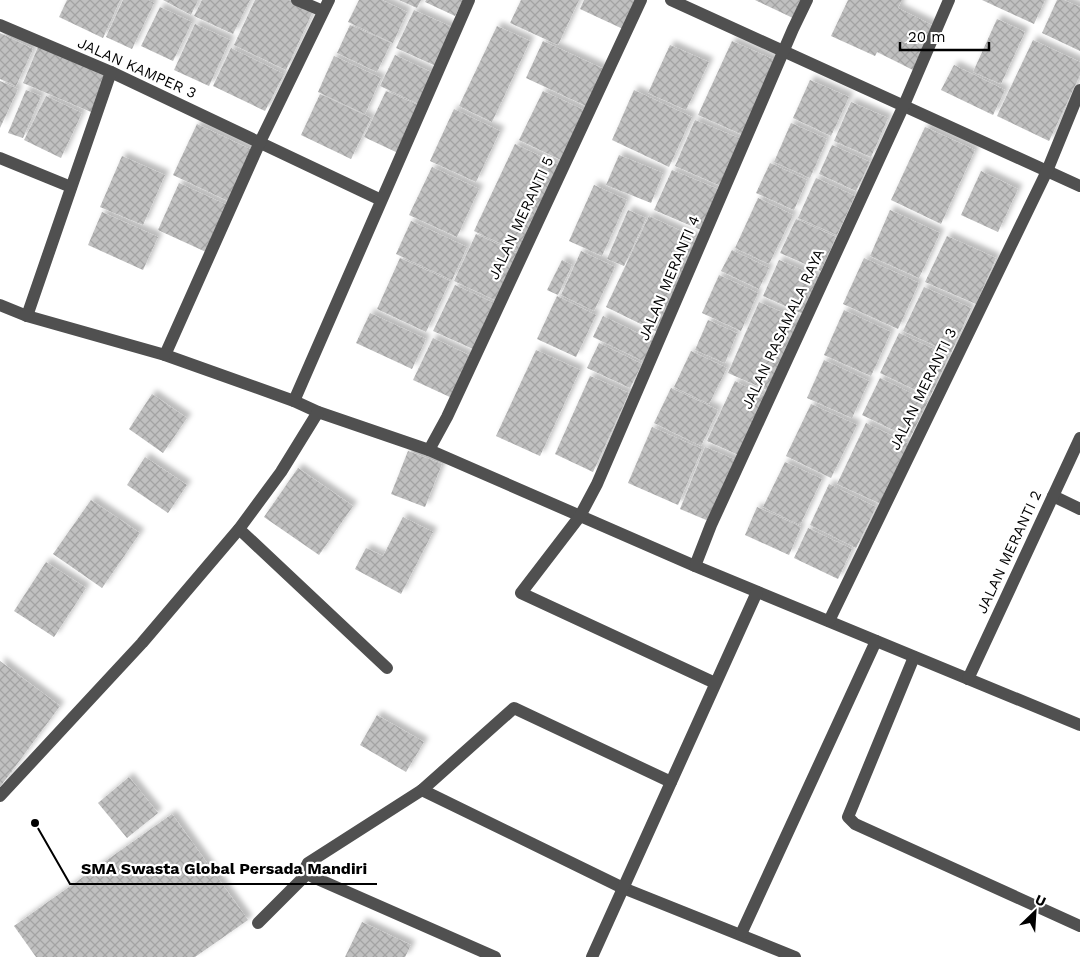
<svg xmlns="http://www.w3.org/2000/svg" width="1080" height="957" font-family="'Work Sans',sans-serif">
<defs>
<pattern id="building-cross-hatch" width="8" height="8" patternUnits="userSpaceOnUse" patternTransform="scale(1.25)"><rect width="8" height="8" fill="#c0c0c0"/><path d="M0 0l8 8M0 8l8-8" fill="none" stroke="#a3a3a3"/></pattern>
<filter id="shadow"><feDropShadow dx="4.5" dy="-4.5" stdDeviation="2.5" flood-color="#0004"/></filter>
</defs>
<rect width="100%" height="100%" fill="#fff"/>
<!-- building -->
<g fill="url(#building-cross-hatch)" filter="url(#shadow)">
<path d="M67,0H120L103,38L59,17Z"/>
<path d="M123,0H148L154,3L132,49L106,37Z"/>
<path d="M163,0H198L191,15Z"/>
<path d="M202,0H250L233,34L194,16Z"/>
<path d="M255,0H288L313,11L286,70L234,45Z"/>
<path d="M359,0H382L407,12L393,43L348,22Z"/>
<path d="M399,0H421L417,8Z"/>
<path d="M426,0H463L455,16L425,2Z"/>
<path d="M521,0H579L558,45L510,23Z"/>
<path d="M584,0H637L623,29L580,9Z"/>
<path d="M755,0H804L795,19Z"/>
<path d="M848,0H902L898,8L934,26L913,70L877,52L875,56L831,36Z"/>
<path d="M982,0H1045L1034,24Z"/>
<path d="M1057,0H1064L1080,7V51L1042,33Z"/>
<path d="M160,7L192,22L173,61L141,46Z"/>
<path d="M414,10L456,29L438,67L396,48Z"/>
<path d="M997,19L1025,32L1001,84L973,72Z"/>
<path d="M195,24L230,40L209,86L174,70Z"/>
<path d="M350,25L391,43L377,72L337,53Z"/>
<path d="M497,26L530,41L492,122L459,106Z"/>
<path d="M0,33L33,49L16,86L0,79Z"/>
<path d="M1033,40L1080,62V75L1049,141L997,116Z"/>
<path d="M543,41L606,70L588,107L526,78Z"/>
<path d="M732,41L777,61L743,135L698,115Z"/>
<path d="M670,45L709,62L686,110L648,93Z"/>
<path d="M38,47L106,75L91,112L23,83Z"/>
<path d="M231,48L284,74L265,111L213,86Z"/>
<path d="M395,55L435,74L421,105L380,86Z"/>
<path d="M334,56L381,78L365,114L318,92Z"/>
<path d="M954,65L1005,90L993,115L941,90Z"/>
<path d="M810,80L849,97L831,136L793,118Z"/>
<path d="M0,81L18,89L0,128Z"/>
<path d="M26,90L41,96L23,138L8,133Z"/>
<path d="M634,90L692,117L669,167L612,140Z"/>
<path d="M386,91L420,106L398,153L364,137Z"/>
<path d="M543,91L586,111L563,161L519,140Z"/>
<path d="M320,94L371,118L351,159L301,135Z"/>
<path d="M46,96L82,113L61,158L24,140Z"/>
<path d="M851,102L888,118L871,157L834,141Z"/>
<path d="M454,109L500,131L476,182L430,161Z"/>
<path d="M695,120L741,139L721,186L675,166Z"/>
<path d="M791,123L827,139L810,178L774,162Z"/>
<path d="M197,124L252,150L228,201L173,175Z"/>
<path d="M925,127L975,150L941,224L891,200Z"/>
<path d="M515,144L559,165L519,252L474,231Z"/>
<path d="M832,145L870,162L856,191L819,174Z"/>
<path d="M619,155L663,173L651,203L606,185Z"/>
<path d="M122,156L165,175L143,225L100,207Z"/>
<path d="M770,163L807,180L794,210L756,193Z"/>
<path d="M432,167L479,189L457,237L409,215Z"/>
<path d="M672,170L718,189L701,230L654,210Z"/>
<path d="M981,171L1018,189L998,232L961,215Z"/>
<path d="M816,178L855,196L837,235L798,218Z"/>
<path d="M179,183L227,205L206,252L158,230Z"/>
<path d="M594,185L627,200L602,256L569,241Z"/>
<path d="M758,198L793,215L769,264L735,248Z"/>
<path d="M628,210L646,218L624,266L607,259Z"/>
<path d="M890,210L940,233L919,278L870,256Z"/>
<path d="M102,212L158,237L143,270L88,245Z"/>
<path d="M649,216L700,240L657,332L606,307Z"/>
<path d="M796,219L836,237L821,271L780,253Z"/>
<path d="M411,221L467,247L452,280L396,254Z"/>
<path d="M476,234L518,254L497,301L454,281Z"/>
<path d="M947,236L996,258L976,304L925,282Z"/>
<path d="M732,250L769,268L759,289L721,271Z"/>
<path d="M581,251L615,267L594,311L561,295Z"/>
<path d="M400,258L450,281L426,332L377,309Z"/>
<path d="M864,258L919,283L898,329L843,304Z"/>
<path d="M562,260L572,265L558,295L547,290Z"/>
<path d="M779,260L819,277L803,314L763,296Z"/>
<path d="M719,275L758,293L741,331L702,313Z"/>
<path d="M455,285L494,303L473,349L433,331Z"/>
<path d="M924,287L971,308L951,353L903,331Z"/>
<path d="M557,296L596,315L576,357L537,339Z"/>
<path d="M759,302L800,320L769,391L728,373Z"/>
<path d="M844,310L891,332L871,376L824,355Z"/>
<path d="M370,313L426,339L412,369L356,343Z"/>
<path d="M603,316L654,341L645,362L593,337Z"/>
<path d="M708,320L737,333L725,363L695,350Z"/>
<path d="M899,333L949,356L930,397L880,373Z"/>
<path d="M433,338L471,356L452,398L413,380Z"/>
<path d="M599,343L642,364L630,388L587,368Z"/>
<path d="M536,350L580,370L540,456L496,436Z"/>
<path d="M691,351L727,368L709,404L674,387Z"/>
<path d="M824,360L869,381L852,418L807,398Z"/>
<path d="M590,376L629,393L593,472L555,454Z"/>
<path d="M880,378L928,401L910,438L862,415Z"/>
<path d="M735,381L767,397L741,456L707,441Z"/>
<path d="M671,388L718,410L701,446L654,423Z"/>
<path d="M152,394L187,418L163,453L129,429Z"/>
<path d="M811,404L857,425L831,478L786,456Z"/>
<path d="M866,423L909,444L881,504L837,484Z"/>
<path d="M652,427L702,449L678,505L628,483Z"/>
<path d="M705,447L736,460L711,522L680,509Z"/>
<path d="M408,451L442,464L425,507L391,494Z"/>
<path d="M145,457L187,485L168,513L127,485Z"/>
<path d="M785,462L822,479L800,525L763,507Z"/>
<path d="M298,468L353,506L319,555L264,517Z"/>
<path d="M829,484L876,507L856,548L810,525Z"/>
<path d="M91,500L140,533L102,588L53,554Z"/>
<path d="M757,507L801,527L789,555L745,535Z"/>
<path d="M403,517L433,532L401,594L355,569L366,548L383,556Z"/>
<path d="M808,528L852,549L838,579L794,558Z"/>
<path d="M46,562L86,588L54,637L14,611Z"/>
<path d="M0,661L60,706L0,787Z"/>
<path d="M377,715L424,742L406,772L360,745Z"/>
<path d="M129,777L158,813L127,838L98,803Z"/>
<path d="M172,814L248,920L195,957H36L14,926Z"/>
<path d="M362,922L411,945L405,957H345Z"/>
</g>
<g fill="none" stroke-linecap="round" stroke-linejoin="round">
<!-- minor -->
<g stroke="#505050" stroke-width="12">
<path d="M297,0L323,11"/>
<path d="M671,0L1080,186"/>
<path d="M0,25L111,72L381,200"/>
<path d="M0,158L71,187"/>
<path d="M0,305L27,316L165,355L294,401L318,412L429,450L695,566L1080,725"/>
<path d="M27,316L111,72"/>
<path d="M165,355L260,142L329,0"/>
<path d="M294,401L469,0"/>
<path d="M429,450L447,417L641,0"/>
<path d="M1053,496L1080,509"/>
<path d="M239,529L387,668"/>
<path d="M695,566L711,525L904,105L949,0"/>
<path d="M829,621L1047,171L1080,90"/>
<path d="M914,657L848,817L855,824L1080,926"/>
<path d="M968,679L1080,438"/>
<path d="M715,683L521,593L580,516L597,484L793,29L807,0"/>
<path d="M422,790L623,888L795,957"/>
<path d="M0,796L142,643L239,529L281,472L318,412"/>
<path d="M258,923L307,874"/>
<path d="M741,934L876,641"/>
<path d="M495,957L313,877L307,874L305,869L308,863L422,790L514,708L671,782"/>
<path d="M592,957L757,592"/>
</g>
</g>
<g text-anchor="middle" stroke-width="4.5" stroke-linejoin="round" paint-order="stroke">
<!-- street labels -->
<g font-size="15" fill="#000" stroke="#fff">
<text transform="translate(137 68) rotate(24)" y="5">JALAN KAMPER 3</text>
<text transform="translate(521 218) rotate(-65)" y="5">JALAN MERANTI 5</text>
<text transform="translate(669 278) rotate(-67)" y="5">JALAN MERANTI 4</text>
<text transform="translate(783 329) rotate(-65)" y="5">JALAN RASAMALA RAYA</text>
<text transform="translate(923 389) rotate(-64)" y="5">JALAN MERANTI 3</text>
<text transform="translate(1009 552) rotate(-65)" y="5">JALAN MERANTI 2</text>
</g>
</g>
<!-- callouts -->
<path fill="none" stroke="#000" stroke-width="2" d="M35 823L70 884H377"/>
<circle fill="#000" stroke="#fff" stroke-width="2" cx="35" cy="823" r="5"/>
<g font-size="16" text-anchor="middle" font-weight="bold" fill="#000" stroke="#fff" stroke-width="4.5" stroke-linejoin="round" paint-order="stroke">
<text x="224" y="874">SMA Swasta Global Persada Mandiri</text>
</g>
<!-- north arrow -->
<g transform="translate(1035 912) rotate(25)" stroke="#ffffff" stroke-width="4" paint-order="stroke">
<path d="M0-4L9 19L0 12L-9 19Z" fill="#000000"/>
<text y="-8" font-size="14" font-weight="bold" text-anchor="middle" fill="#000000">U</text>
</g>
<!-- scale -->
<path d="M900 42v8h89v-8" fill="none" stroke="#000000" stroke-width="2.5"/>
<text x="908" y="42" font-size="15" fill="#000000" stroke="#ffffff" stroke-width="4" paint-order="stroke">20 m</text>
</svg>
